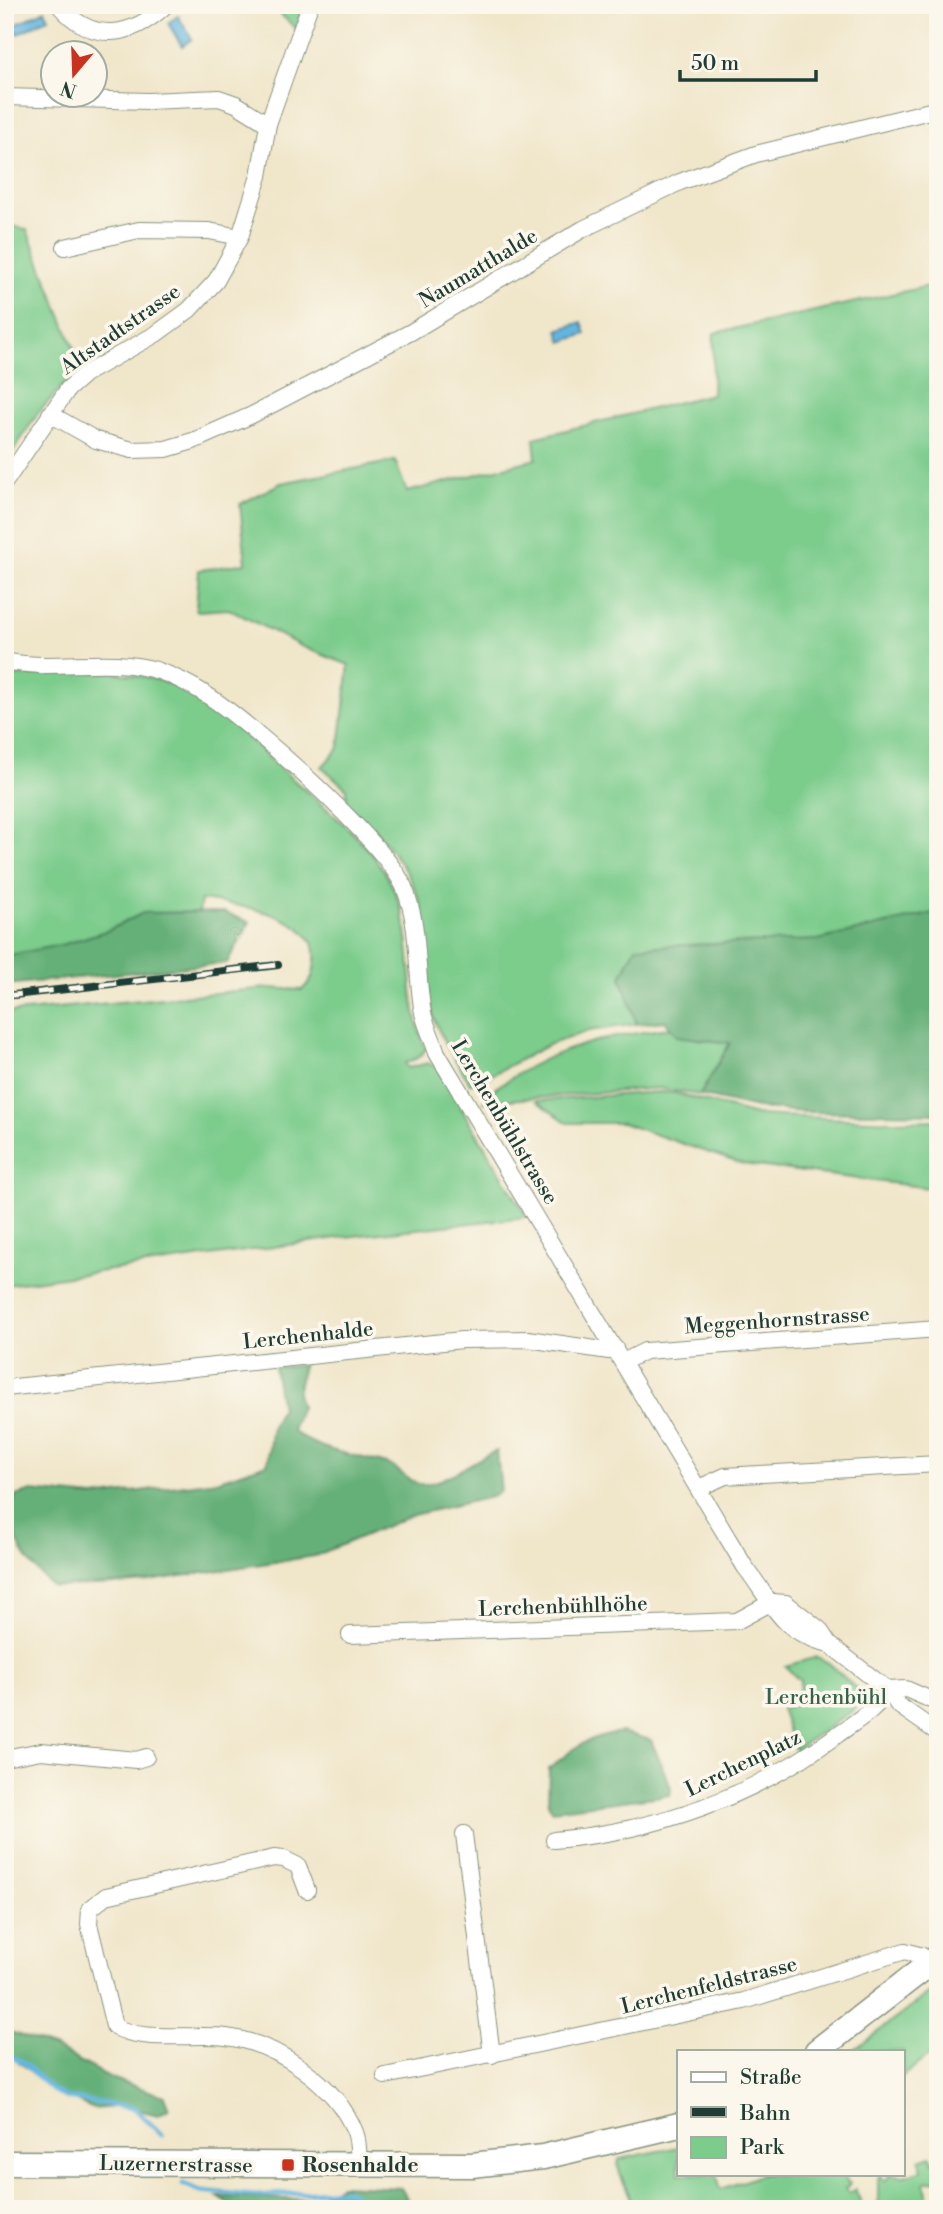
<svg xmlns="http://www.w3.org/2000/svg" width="943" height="2214" font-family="'Libre Bodoni',serif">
<rect width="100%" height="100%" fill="#fbf7ec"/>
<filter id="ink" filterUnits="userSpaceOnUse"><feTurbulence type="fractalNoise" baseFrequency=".0143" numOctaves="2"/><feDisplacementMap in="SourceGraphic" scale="14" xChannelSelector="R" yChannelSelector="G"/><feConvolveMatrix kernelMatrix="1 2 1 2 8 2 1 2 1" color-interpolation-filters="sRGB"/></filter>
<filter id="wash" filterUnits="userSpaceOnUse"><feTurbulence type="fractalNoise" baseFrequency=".00686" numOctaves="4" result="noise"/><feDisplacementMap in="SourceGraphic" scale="28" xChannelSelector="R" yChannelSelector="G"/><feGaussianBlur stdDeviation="1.57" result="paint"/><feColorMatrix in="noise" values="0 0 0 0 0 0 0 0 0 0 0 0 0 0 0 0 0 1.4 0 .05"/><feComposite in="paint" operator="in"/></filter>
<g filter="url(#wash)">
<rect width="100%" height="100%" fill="#f0e6ca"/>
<!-- green -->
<g fill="#7ccc8c" stroke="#4e8460" stroke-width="2">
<path d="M271,5H304L296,29Z"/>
<path d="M5,224L27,230L81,366L38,413L14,450L5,444Z"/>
<path d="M938,284V912L818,940L636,947L621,977L637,1024L588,1031L548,1045L476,1083H470C455,1059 437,1035 431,1007C425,981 430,954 426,927C418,875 384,838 347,804V789L322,767L339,748L349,665L303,647L229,609L198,611L196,609L199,570L246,563L240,504L281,483L395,461L407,492L536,459L534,438L712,394L714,333Z"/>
<path d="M91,672C121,672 151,675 179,688C218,706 250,741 282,770C322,806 375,843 396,894C417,946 403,996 426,1049L418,1058L405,1063L408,1068L428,1063L438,1069L527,1217L344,1237L5,1285V1013L268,988L302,990C312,980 314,975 315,961C321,915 235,904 201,900L199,912L143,913L109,930L65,944L5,956V676Z"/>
<path d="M669,1028L696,1039L730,1043L700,1095L658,1088L484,1102C489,1090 501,1085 511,1078C563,1044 609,1037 669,1028Z"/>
<path d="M659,1092L675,1093L756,1115L893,1121L937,1120L938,1189L742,1164L622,1123H568L536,1101Z"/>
<path d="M817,1657L829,1663L859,1691L854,1710L795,1750L781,1708L789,1707L787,1699L799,1695L800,1681L785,1666Z"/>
<path d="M938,1987V2048L903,2076V2051H852Z"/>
<path d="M679,2147V2174H716L721,2189L764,2174H841L850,2184L845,2189L850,2193L855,2189L864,2209H633C632,2191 615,2176 619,2159Z"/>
<path d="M931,2156L933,2162L938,2160V2180L925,2182L929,2209H878V2178L880,2175L883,2181L889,2178L888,2174L904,2176L922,2170L920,2160Z"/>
</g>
<!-- forest -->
<g fill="#65b078" stroke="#427656" stroke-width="2">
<path d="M223,912L250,922L227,963L5,985V956L65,944L109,930L143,913Z"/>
<path d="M938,912V1114L804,1112L757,1108L700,1095L730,1043L677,1036L665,1021L637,1024L621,977L636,947L818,940Z"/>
<path d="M303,1365L297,1394L301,1407L292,1430C316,1451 357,1455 387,1464C400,1468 409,1486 425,1484C451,1481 472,1459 497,1451L501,1491L491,1497L413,1515L315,1556L135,1583L53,1587C27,1563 3,1533 15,1496L32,1491L94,1497L216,1481L267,1464L272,1426L281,1408L274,1367Z"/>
<path d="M622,1732L651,1740L671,1788L670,1795L552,1810L548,1804L549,1769C573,1748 590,1735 622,1732Z"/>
<path d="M5,2030L53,2047L111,2078L164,2096L169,2109L158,2115L121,2106L93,2109L56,2091L15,2059L5,2056Z"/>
<path d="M341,2185L401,2188L413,2209H237L218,2197L317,2200Z"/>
</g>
<!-- water -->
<g fill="#63b5de" stroke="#417989" stroke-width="2">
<path d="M45,10L49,18L18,34L13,26Z"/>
<path d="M178,16L192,39L182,46L168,23Z"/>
<path d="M582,322L586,334L562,342L558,330Z"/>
</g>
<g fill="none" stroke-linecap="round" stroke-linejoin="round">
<!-- stream -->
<g stroke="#63b5de" stroke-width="5">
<path d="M5,2054L23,2062L51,2089L67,2098L134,2108L162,2135"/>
<path d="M183,2184L201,2191L256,2196L346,2190L379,2209"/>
</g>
</g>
</g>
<g filter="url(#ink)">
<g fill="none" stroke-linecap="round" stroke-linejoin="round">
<!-- street casing -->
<g stroke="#88927f" stroke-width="18">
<g id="street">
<path d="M59,5C92,44 131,38 166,5"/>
<path d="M5,97L148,101L219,98L236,104L268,124"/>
<path d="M65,247L139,230L209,231L240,237"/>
<path d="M50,414L96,440L132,450L166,449L193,441L252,415L411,332L583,229L680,182L756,154L938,109"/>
<path d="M5,482L68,389L85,374L156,334L189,310L216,281L240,237L259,176L268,124L310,5"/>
<path d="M5,661C56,672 108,655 159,671C173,676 189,684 202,692C246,718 385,842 404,887C421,928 415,970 423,1013C426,1026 433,1040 437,1053L745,1567C774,1604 779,1632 829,1644"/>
<path d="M623,1362L645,1351L938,1329"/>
<path d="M5,1388L462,1340L528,1339L609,1351L615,1348"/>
<path d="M699,1488L725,1476L938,1464"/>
<path d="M772,1602L786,1603L819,1629L829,1644L888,1690L898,1705L938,1733"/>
<path d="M350,1635L737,1621L772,1602"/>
<path d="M888,1690L906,1689L938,1703"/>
<path d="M5,1758L41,1751L136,1760L146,1757"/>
<path d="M464,1834L492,2055"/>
<path d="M554,1840C657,1831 754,1796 837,1735C856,1721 876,1710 888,1690"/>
<path d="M307,1890L298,1866L284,1859L274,1858L106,1896L90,1909L89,1924L114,2026C140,2043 195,2033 226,2037C277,2043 336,2084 355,2132C359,2142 358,2154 359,2164"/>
<path d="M385,2076L744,2001L905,1951L922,1956L931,1963"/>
</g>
</g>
<!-- primary casing -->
<g stroke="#88927f" stroke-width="27">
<g id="primary">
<path d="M817,2051L938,1957"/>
<path d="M5,2163L472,2165L543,2157L679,2125"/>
</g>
</g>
<!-- street -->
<use href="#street" stroke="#fff" stroke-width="16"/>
<!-- primary -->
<use href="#primary" stroke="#fff" stroke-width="24"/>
<!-- rail casing -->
<g stroke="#1f3d34" stroke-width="8">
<path id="rail" d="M5,996L278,965"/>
</g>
<!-- rail -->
<use href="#rail" stroke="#fbf7ec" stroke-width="5" stroke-dasharray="16" stroke-linecap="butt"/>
</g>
</g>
<!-- markers -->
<rect fill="#c8321e" stroke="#fbf7ec" stroke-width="2.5" x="281" y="2158" width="14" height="14" rx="3.5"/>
<g text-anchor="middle" stroke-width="7" stroke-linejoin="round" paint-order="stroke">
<!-- street labels -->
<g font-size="21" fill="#1f3d34" stroke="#fbf7ec">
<text transform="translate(478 268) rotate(-31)" y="7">Naumatthalde</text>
<text transform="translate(120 329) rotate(-35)" y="7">Altstadtstrasse</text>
<text transform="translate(505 1122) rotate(59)" y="7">Lerchenbühlstrasse</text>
<text transform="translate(777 1320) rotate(-4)" y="7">Meggenhornstrasse</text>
<text transform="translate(308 1335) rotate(-6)" y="7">Lerchenhalde</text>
<text transform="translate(563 1606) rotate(-2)" y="7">Lerchenbühlhöhe</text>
<text transform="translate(743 1763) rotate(-26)" y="7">Lerchenplatz</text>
<text transform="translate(709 1985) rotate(-14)" y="7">Lerchenfeldstrasse</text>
<text transform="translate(176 2164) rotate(1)" y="7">Luzernerstrasse</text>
</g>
<!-- park labels -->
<g font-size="21" fill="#36614a" stroke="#fbf7ec">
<text x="826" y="1704">Lerchenbühl</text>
</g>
<!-- poi labels -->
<g font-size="21" font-weight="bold" fill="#1f3d34" stroke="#fbf7ec" text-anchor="start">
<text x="302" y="2172">Rosenhalde</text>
</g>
</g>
<!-- margin -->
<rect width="943" height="2214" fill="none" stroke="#fbf7ec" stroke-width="28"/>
<!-- legend -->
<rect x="677" y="2050" width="228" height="126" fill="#fbf7ec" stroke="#a3ada2" stroke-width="2"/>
<rect x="691" y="2072" width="35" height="10" fill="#ffffff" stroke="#a3ada2" stroke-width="2"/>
<text x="740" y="2084" font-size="21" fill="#1f3d34">Straße</text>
<rect x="691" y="2107" width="35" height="10" fill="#1f3d34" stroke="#a3ada2" stroke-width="2"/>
<text x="740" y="2120" font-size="21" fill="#1f3d34">Bahn</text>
<rect x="691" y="2137" width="35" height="21" fill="#7ccc8c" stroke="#a3ada2" stroke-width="2"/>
<text x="740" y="2154" font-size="21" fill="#1f3d34">Park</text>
<!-- north arrow -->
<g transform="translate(74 74) rotate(199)"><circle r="33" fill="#fbf7ec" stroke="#a3ada2" stroke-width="2"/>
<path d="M0-5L12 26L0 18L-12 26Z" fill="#c8321e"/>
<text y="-10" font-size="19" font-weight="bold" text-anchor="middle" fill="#1f3d34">N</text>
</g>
<!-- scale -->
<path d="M680 70v10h136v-10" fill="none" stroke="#1f3d34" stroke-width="3.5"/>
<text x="691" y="70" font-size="21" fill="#1f3d34" stroke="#fbf7ec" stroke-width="5" paint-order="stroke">50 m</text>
</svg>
